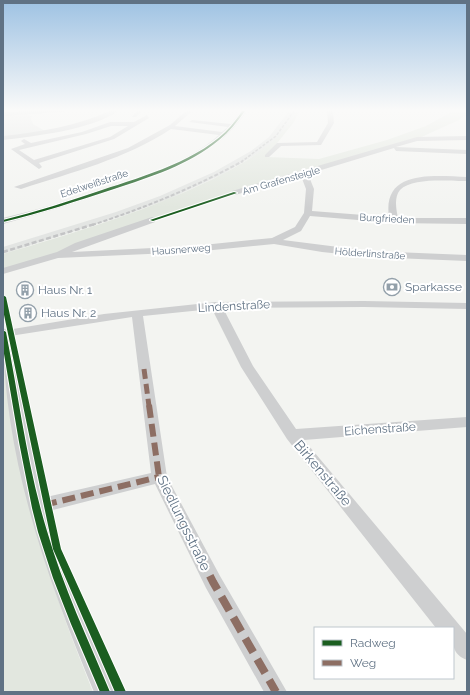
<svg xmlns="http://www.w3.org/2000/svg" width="470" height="695" font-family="Raleway,sans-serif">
<rect width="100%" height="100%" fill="#f3f4f1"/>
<!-- built -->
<g fill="#e3e5e3">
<path d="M289,111H296L290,123L278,138L260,152L223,174L169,199L125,215L3,254V247L116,212L160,196L214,172L251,151L269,137Z"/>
<path d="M3,114H30L29,116H32L31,119L33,124L45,131L3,137Z"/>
</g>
<!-- green -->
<g fill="#e2e7df">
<path d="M296,111H299L294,122L266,157L319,159L387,140L426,126L453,111H467V113L459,120L417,139L187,208L56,255L3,270V254C70,234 271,178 296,111Z"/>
<path d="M3,362C13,427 25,492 44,555C57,601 75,647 93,692H3Z"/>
</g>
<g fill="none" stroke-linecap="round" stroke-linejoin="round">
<!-- minor -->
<g fill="#cecfd0" fill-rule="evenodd">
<path d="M30,111H73L3,116V112Z"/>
<path d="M110,111H118C91,130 35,136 3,140V136C40,132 76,126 110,111Z"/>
<path d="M136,111H142L136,117H132Z"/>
<path d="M186,111H192L175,126L222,132L228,127L189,122L192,120L231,124L241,111H247C238,123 229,134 218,142C186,166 148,178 110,191C75,203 39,214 3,224V218C38,210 72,199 106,188C144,175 188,163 219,135L171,129C125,159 73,172 21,189L14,187L128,148L170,125Z"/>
<path d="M327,111H333L334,123L321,145L281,146L269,157H265V155L277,143L317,142L328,123Z"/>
<path d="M147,115L149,118L114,139L39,163L42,167L39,169L11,149L25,144L21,141L24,139L31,143L82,132L110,122H134ZM111,126H128L110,137L34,160L19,150L86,134Z"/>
<path d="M467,136V140L417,141L396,147L467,150V154L396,151L394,148L308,174L314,189L312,211L389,217C382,169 434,176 467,177V181C450,181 412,177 400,190C394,197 396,209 398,218H467V224L394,223L310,216L301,231L283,240L370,251L467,255V261L370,257L322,252L274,244L193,252L58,258L3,274V268L57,252L75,243L152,217L155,218V222L72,252L193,246L272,238L295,227L304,213L306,189L301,176L235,195H232V191L417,137Z"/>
<path d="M364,301L467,303V309L364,307L223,308L253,366L296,429L467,417V427L304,440L467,634V660C451,654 453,643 453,628H436L287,439L241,367L212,309L143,316L167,477L220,576L287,692H264L206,588L155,484L45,512L67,578L116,692H94C46,576 3,456 3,328L7,330L104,314L216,302ZM132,317L151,473L42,498L10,336Z"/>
</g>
<!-- rail-far2 -->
<path stroke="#c3c4c5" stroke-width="1.5" stroke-dasharray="3 1.5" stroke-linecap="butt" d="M241,162L276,136L294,111"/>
<!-- rail-far1 -->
<path stroke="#c3c4c5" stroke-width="2" stroke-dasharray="4 2" stroke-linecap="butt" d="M92,225C145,208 195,187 243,161"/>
<!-- rail -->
<path stroke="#c3c4c5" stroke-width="2.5" stroke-dasharray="5 2.5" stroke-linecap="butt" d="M3,252L95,224"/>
<!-- quiet-far2 -->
<path stroke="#8d6e63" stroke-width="5" stroke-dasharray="10 5" stroke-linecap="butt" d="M144,369L149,406"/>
<!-- quiet-far1 -->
<g stroke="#8d6e63" stroke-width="6" stroke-dasharray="13 6" stroke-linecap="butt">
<path d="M149,405L159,477L188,534"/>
<path d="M44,505L159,477"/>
</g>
<!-- quiet -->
<path stroke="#8d6e63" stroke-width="8" stroke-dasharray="16 8" stroke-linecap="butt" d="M188,533L213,582L276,692"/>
<!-- cycleway casing -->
<g stroke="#fff" stroke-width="2">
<g id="cycleway">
<path d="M242,111H245C237,122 229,132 219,140C189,165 150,177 114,189C77,201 41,213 3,222V220C36,212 69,201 102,190C144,176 201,160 231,126C235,121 239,116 242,111Z"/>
<path d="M234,192L237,193L153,221L150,220Z"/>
<path d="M3,295L6,297L61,549L126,692H115L53,549L3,310Z"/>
<path d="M3,330L6,332C19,398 27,466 47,531C63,587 88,639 110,692H100L71,624L53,578L38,532L32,508L19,442L3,348Z"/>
</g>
</g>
<!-- cycleway -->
<use href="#cycleway" fill="#1b5e20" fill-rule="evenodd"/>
</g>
<!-- sky -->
<linearGradient id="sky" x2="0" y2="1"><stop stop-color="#9ec2e3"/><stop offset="0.53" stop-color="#fafaf9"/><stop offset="1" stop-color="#fafaf9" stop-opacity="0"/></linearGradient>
<rect width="470" height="208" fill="url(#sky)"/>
<!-- icons -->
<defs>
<g id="bank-ring" transform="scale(0.9)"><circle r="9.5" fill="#fff" stroke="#93a0aa" stroke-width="1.5"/><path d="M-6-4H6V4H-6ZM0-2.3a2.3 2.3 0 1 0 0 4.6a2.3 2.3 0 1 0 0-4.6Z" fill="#93a0aa"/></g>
<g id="building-ring" transform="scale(0.9)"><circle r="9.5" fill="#fff" stroke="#93a0aa" stroke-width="1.5"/><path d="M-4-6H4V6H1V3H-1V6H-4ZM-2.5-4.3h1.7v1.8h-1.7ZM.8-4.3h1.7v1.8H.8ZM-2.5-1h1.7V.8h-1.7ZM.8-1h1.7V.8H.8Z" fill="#93a0aa"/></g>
</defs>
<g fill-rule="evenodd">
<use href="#bank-ring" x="392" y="287"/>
<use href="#building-ring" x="25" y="290"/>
<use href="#building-ring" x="28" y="313"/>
</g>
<g text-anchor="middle" stroke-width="4" stroke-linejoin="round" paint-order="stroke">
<!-- far-street labels -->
<g font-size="10" fill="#607284" stroke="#fff">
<text transform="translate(281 180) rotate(-16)" y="4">Am Grafensteigle</text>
<text transform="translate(94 183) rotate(-18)" y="4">Edelweißstraße</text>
<text transform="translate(387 218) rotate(3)" y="4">Burgfrieden</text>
<text transform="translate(181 249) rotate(-4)" y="4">Hausnerweg</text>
<text transform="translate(370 253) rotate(4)" y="4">Hölderlinstraße</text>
</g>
<!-- poi labels -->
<g font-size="12" fill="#607284" stroke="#fff" text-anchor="start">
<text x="405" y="291">Sparkasse</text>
<text x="38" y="294">Haus Nr. 1</text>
<text x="41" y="317">Haus Nr. 2</text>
</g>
<!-- street labels -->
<g font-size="12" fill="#607284" stroke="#fff">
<text transform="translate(234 306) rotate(-3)" y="4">Lindenstraße</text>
<text transform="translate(380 429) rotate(-4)" y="4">Eichenstraße</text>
</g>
<!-- near-street labels -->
<g font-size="14" fill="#607284" stroke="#fff">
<text transform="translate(323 473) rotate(50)" y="5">Birkenstraße</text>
<text transform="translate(184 523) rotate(64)" y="5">Siedlungsstraße</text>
</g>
</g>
<!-- border -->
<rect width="470" height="695" fill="none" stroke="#607284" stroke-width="8"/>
<!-- legend -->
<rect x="314" y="627" width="140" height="52" fill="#ffffff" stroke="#bfc7ce"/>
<rect x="322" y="640" width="20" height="6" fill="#1b5e20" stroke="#bfc7ce"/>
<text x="350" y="647" font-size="12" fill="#607284">Radweg</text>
<rect x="322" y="660" width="20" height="6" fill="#8d6e63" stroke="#bfc7ce"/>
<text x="350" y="667" font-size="12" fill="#607284">Weg</text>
</svg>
